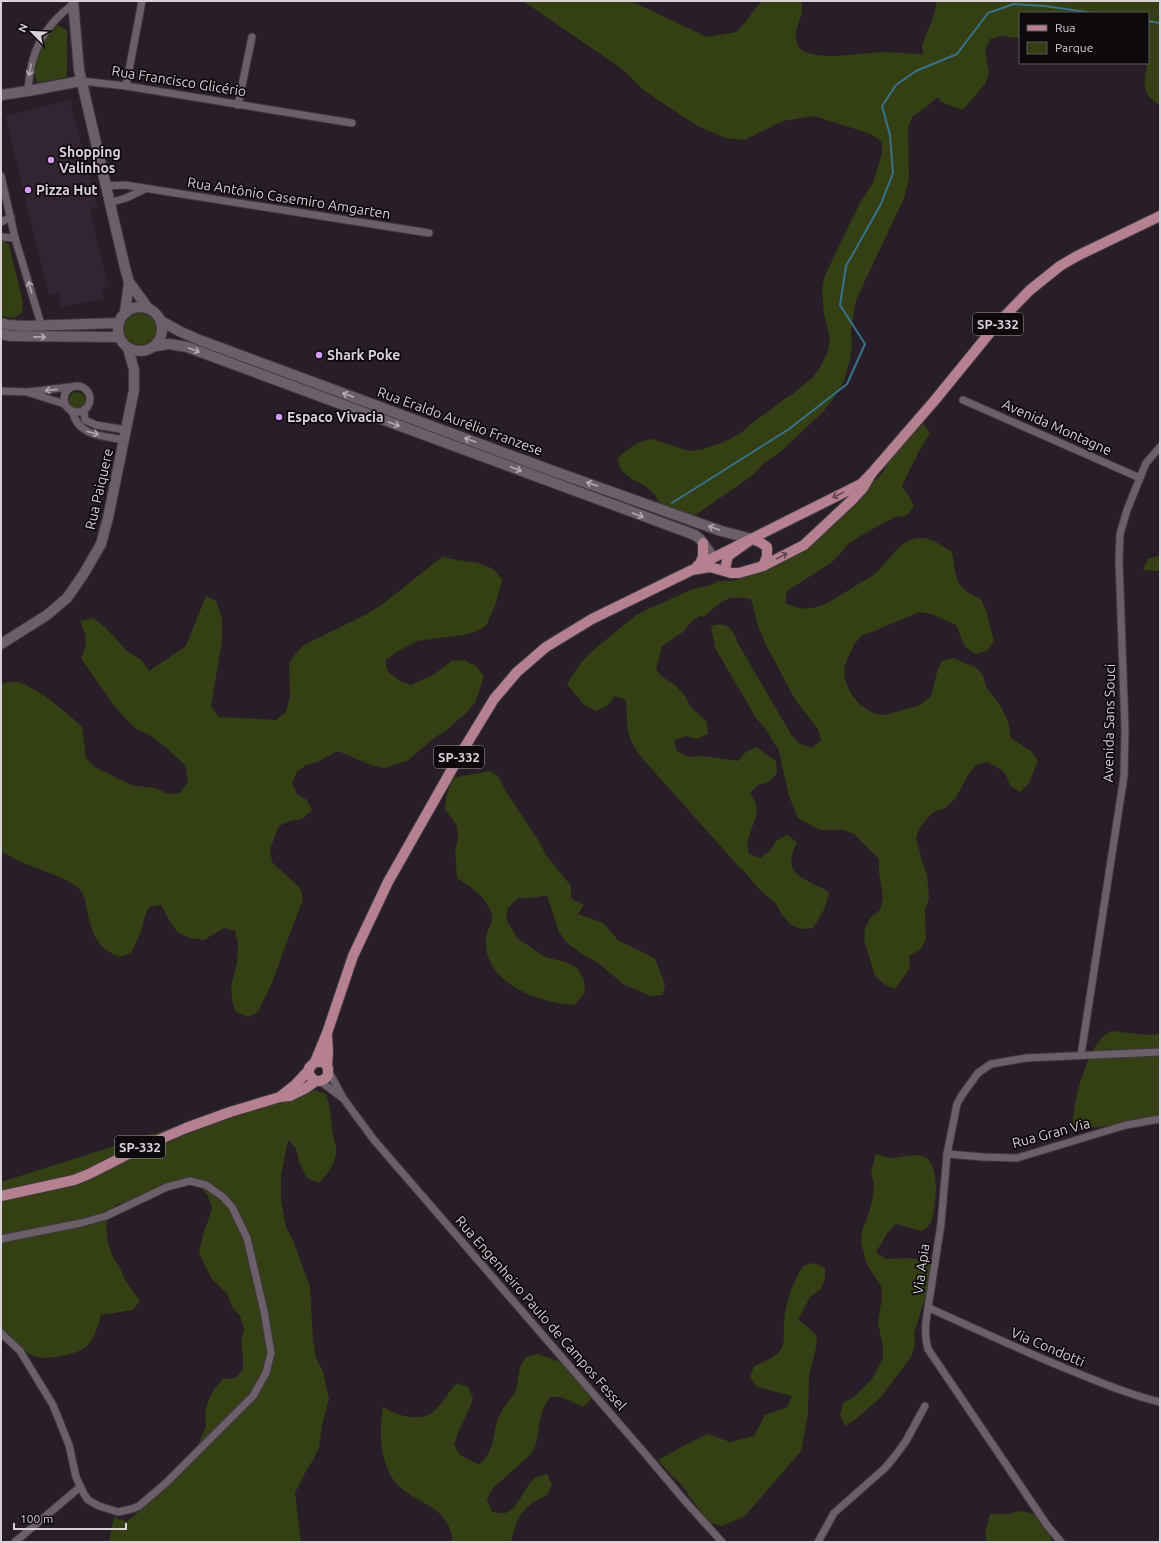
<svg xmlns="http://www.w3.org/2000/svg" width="1161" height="1543" font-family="Ubuntu,sans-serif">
<rect width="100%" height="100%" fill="#271e27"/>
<!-- built -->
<path fill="#332432" d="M70,100L97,205L90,209L101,259L109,285L102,288L104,299L60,307L59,293L49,295L5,116Z"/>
<!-- green -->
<g fill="#343f14">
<path d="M523,1H631L707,37L736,32L744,24L758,5L763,1H800L802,4C802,9 802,15 800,19C797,27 794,34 797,43C802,64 863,53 880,52C894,52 909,54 923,54L922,45L934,15L937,1H1160V105C1142,96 1143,83 1147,66L1145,63H1148V13H1020V38L1001,36L990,39L985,50L989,73L985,84L963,110L941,102L938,97L925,108L912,117L908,128L909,179L904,198L856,300L851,330L852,345L850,359L845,378L838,392L823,412L780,452L763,464L753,475L697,514L682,519L661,505L654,494L644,485L633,480L621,470L617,458L637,443L652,439L689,451L703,449L724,442L741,433L753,422L769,411L783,400L794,393L813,377L820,368L828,351L830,338L824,314L822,290L824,278L846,231L861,201L873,183L882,153V142L871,134L814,116L783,121L744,140L725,138L696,125L667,106L642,89L625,71Z"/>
<path d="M57,25L67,30V77L37,83C36,79 34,75 34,71C33,56 47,35 57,25Z"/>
<path d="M1,238L9,245L23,303L22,313L14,318L1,316Z"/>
<circle cx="140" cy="329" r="16"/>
<circle cx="77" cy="400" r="8"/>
<path d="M923,423L930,433L918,453L902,486L909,496L914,507L906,516L895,517L862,535L848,544L839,555L831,563L787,591L785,603C813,617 828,602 852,588C861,582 869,579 877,572C890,560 900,539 919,538C932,537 942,546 952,552C957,578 953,587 981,599L986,610L994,641L987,651L976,654L965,647L956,625L931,614L919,612L872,632L861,636L854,645L848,657L844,668L845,680L850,692L859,704L873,713L885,715L920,705L931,696L937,672L942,661L953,658L975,667L983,675L986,687L1000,705L1008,721L1011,738L1031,751L1038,761L1029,783L1020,792L1010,786C1006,770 1001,769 987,762L976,765L968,775L955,799L945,808L932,813L921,826L916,837L922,861L927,875L929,898L925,910L926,940L920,950L909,956L910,968L895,989L884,984L875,976L864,940L865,928L871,917L880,910L883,898L879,872V859L854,834L843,830H820L798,818L789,796L779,751L765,728L756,718L715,648L711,626C726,622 730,626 737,639L736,640L792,736L800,744L812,748L821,740L818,729L796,701L767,647L759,629L751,599C721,595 725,601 703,617L701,615L691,622L683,632L662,646L656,670L664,678L675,685L685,696L690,706L707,722L708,734L697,739L686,736L674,740L677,751L689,757L703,756L738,761L746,752L756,747L776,761L777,773L769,782L758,785L750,793C764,814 752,820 748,841C747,845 748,850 749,854L760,858L770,851L776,841L787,835L797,842C780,877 805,877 829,892C827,906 821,916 813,928L801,929L790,924L782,915L776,904L758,888L743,870L740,868L642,758C624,735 628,726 626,700L615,696L607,706L596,711L584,705L567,684L581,663L591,652L635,616L646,610L693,589L708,586L718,581H732L745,577L763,569L782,556L882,474L891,457Z"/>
<path d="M1160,555V571L1143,570L1148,559Z"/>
<path d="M443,556C459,563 479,559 494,570C497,572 500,577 502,580L496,603L486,626L475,632L463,635L417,641L395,653L385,661L388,672L400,681L411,685L433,675L452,661L464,660L476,666L484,676L475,703L466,713L448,729L434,738L407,761L384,768L371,765L338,751L317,762L306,765L297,772L292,783L297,794L307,800L312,810L302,819L290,821L279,826L270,849L272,862L300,888L303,899L271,985L258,1012L248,1017L236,1012L232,1000L231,986L237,963L238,944L235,931L224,928L204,940L190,938L179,933L172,925L161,905L149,907L144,918L141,932L131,953L119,957C96,947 91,933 87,909C86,904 84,896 81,891C70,876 19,865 1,851V684C5,683 12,681 17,682C34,685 69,714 82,727L86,758L93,766L131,785L155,788L168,794L180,793L188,782L185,765L163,745L150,735L136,729L124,717L112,703L81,658C88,644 87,636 80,621L93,618L105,627L128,652L142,660L149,671L186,646L206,596L216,601L222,618V642L211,706L219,717L276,720L286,712L290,697L289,663L296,653L304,645L367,614L384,603Z"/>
<path d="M490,771L499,777L505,790L540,843L546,855L571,886V898L584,905L578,914L603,923L619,941L645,953L655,959L665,984L663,995L650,996L623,984L597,962L585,956L567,943L559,932L547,895L533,898H518L508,908L506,919L517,938L545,957L565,962L577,968L584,980L585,993L574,1005C539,1003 482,983 486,938C487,929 495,922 491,912C485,896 471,887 457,878L455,850L458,839L457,826L445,809L446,797L452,778Z"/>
<path d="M1111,1031L1147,1035L1160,1034V1119L1073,1130C1071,1107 1085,1056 1101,1039C1103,1036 1107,1034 1111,1031Z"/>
<path d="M313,1090L326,1094C330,1106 331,1117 332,1130C333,1136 335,1142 336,1148C338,1161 327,1175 319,1183L307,1178L299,1162L296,1148L288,1140L281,1176V1200L286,1227L293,1240L310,1287L313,1340L316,1358L323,1371L329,1399L322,1425L319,1448L313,1460L307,1469L295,1493L301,1542H109L114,1517L126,1522L164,1491L171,1482L183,1473L189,1464L206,1427L205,1414L208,1401L214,1389L223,1379L236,1378L243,1369V1357L241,1341L244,1330L240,1316L232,1307L228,1295L211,1278L199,1253L204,1231L209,1218L212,1207L208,1196L198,1184L187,1181L116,1205L109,1214L106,1225L108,1243L113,1257L120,1268L125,1280L140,1301L133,1310L101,1315C98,1326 95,1337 87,1346C80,1354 48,1360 37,1357C25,1353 12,1346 1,1340V1182L231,1109L244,1102Z"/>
<path d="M876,1154C881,1155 886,1158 891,1158C901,1158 915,1152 925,1157C941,1166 936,1208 931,1222C929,1226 925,1229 922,1231L896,1224L888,1232L876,1252L886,1259L910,1258L922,1260L932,1265L935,1276L925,1299L914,1333L915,1345L911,1357L881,1397L856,1419L845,1426L840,1415L843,1403L854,1397L872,1379L883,1358V1347L878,1323L882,1297L881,1286L867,1265L861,1242L862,1231L870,1209L873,1196L874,1184L871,1172Z"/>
<path d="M814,1263L825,1268V1279L820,1290L810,1297L798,1320L808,1327L817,1336L816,1348L809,1376L808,1415L801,1451L745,1516L722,1526L710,1523L703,1515L681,1484L672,1476L658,1460L685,1445L708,1434L730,1442L754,1436L765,1415L787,1407L792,1396L757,1387L750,1377L754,1366C764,1362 780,1356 783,1344C785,1337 783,1329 784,1322C786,1302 792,1283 803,1266Z"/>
<path d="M538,1354L560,1362L592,1385V1398L583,1407L561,1397H550L543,1409L540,1420L536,1445L529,1456L493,1488L487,1500L492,1512C496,1512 502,1514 505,1513C519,1509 524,1486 535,1478C538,1476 543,1475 547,1474L552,1485L547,1495C523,1506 517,1516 511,1542H453C448,1507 425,1507 402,1489C380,1471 378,1433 383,1407C396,1415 419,1423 433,1412C443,1404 448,1392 457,1383L468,1387L473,1398C468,1414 459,1428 454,1444L459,1454L479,1465L487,1456L492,1445L497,1421L502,1410L516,1391L520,1367L526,1357Z"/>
<path d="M1019,1511L1031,1513L1044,1519L1052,1542H987L985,1533L990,1514H1008Z"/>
</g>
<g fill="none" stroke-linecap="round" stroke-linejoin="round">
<!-- stream -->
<g stroke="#38738a" stroke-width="2">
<path d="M1148,21L1160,23"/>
<path d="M672,503L789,429L847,384L865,344L840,305L846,266L881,204L893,173L890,135L882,106L896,85L916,71L957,54L988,13L1014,4L1045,6L1093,13"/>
</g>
<!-- street casing -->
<g stroke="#403840" stroke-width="9">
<g id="street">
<path d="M81,81L126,86L352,123"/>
<path d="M126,86L142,1"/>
<path d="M28,91C30,53 42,28 73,4"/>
<path d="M238,105L252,37"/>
<path d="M1,176L15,238L41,324"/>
<path d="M105,186L125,185L429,233"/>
<path d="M109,203L126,198L145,189"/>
<path d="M1,222L11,217"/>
<path d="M1,237L15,238"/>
<circle cx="77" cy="399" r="13"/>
<path d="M1,391L28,392L70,387"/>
<path d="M30,393L65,404"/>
<path d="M963,400L1140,478"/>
<path d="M84,410L85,420L96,425L126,430"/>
<path d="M72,411C79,437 101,435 124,440"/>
<path d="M1081,1055L1124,776L1125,729L1119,561L1120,534L1127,510L1146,463L1160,447"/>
<path d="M329,1072L343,1098L374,1140L642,1450L685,1501L722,1542"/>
<path d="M320,1081L341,1097"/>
<path d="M947,1154L983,1157L1017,1158L1126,1125L1160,1119"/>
<path d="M1,1239L81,1223L106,1216L167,1187L190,1181L206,1185L223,1197L232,1207L247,1238L264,1311L271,1353L266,1373L253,1396L166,1483L139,1506L132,1509L118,1512L99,1506L88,1500L84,1494L76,1477L69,1445L53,1405L20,1351L1,1333"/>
<path d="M929,1308C978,1330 1027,1353 1077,1373C1104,1384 1131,1395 1160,1402"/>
<path d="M15,1542L80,1487"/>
<path d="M818,1542L834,1513L885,1468L895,1456L906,1441L925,1406"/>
<path d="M1061,1542L1047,1525L928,1349C925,1339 925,1331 926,1321L941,1224L947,1154L957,1104L962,1095L978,1073L991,1064L1026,1058L1160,1052"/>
</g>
</g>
<!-- secondary casing -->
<g stroke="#403840" stroke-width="12">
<g id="secondary">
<path d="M73,1L79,70L125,268L129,282L148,308"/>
<path d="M1,95L28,91L81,81"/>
<circle cx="140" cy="329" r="22"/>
<path d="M125,313L129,282"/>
<path d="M161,321L181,332L202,341L553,471L721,531L752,539"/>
<path d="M1,323L9,325L24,326L119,323"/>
<path d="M1,334L11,336L119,337"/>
<path d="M156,346L169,344L187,347L695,535L700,539L713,557"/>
<path d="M1,644L47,615L67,598L83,575L101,544L108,518L134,390V370L128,348"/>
</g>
</g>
<!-- primary casing -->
<g stroke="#403840" stroke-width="12">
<g id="primary">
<path d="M700,564L703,556V543"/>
<path d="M697,566L861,484L871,474L935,400L997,324L1030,290L1060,266L1077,256L1160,216"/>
<path d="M725,569L728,556L752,539L760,542L767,547V556L763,566"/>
<path d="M315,1062H324L328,1068V1075C321,1086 308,1081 309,1068L315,1062L327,1033L353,956L388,882L460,755L494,699L517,672L546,647L592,619L692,570L710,567L731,573H739L763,566L804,545L853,499L863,488L871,474"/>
<path d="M327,1065L328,1052L327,1035"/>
<path d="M281,1096L295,1085L309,1070"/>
<path d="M1,1196L74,1180L89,1174L142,1147L186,1128L230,1112L280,1097L290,1096L306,1088L316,1081"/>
</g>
</g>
<!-- street -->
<use href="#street" stroke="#6b5f6a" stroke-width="7"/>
<!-- secondary -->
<use href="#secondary" stroke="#6b5f6a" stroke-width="10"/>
<!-- primary -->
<use href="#primary" stroke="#b58090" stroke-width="10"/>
</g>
<!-- one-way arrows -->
<defs><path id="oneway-shaft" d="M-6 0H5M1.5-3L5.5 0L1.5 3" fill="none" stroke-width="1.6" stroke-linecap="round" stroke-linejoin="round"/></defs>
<g stroke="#b2a9b2">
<use href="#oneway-shaft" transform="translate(30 70) rotate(101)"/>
<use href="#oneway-shaft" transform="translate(30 287) rotate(-106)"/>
<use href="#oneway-shaft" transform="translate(40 337) rotate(1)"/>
<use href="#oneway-shaft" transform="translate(194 350) rotate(21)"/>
<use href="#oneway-shaft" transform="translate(51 390) rotate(174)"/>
<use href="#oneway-shaft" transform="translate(348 395) rotate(-160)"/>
<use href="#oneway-shaft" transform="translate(394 424) rotate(20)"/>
<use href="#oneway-shaft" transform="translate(93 433) rotate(15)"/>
<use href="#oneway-shaft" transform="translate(470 440) rotate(-160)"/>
<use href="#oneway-shaft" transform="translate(516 469) rotate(21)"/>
<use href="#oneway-shaft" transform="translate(592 484) rotate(-161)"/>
<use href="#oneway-shaft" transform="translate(638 515) rotate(20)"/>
<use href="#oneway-shaft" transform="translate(714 528) rotate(-160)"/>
</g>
<g stroke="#61444e">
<use href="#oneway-shaft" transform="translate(838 495) rotate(154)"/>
<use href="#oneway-shaft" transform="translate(782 556) rotate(-28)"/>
</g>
<!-- markers -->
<g fill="#d79bf9" stroke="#0d090d" stroke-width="1.5">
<circle cx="51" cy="160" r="4"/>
<circle cx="28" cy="190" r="4"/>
<circle cx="319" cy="355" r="4"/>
<circle cx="279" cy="417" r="4"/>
</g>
<g text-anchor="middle" stroke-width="3.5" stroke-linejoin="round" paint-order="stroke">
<!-- shield labels -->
<g fill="#0d090d" stroke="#9b959b" stroke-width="1">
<rect x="973" y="313" width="50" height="22" rx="3"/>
<rect x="434" y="746" width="50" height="22" rx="3"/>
<rect x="115" y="1136" width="50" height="22" rx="3"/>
</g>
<g font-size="13" font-weight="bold" fill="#d8d1d8">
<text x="998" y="329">SP-332</text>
<text x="459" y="762">SP-332</text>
<text x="140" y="1152">SP-332</text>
</g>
<!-- street labels -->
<g font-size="14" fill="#d8d1d8" stroke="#0d090d">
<text transform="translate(179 81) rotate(9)" y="5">Rua Francisco Glicério</text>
<text transform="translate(289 198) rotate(9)" y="5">Rua Antônio Casemiro Amgarten</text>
<text transform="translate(460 421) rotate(20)" y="5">Rua Eraldo Aurélio Franzese</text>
<text transform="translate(1057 427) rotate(24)" y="5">Avenida Montagne</text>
<text transform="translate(99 489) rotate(-77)" y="5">Rua Paiquere</text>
<text transform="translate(1109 723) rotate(-89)" y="5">Avenida Sans Souci</text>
<text transform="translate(1051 1133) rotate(-15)" y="5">Rua Gran Via</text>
<text transform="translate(921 1269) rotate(-82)" y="5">Via Apia</text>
<text transform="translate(541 1313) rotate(49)" y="5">Rua Engenheiro Paulo de Campos Fessel</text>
<text transform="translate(1048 1347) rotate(23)" y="5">Via Condotti</text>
</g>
<!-- poi labels -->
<g font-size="14" font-weight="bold" fill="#d8d1d8" stroke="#0d090d" text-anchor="start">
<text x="59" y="157">Shopping<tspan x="59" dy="16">Valinhos</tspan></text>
<text x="36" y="195">Pizza Hut</text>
<text x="327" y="360">Shark Poke</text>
<text x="287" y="422">Espaco Vivacia</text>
</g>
</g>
<!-- border -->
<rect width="1161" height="1543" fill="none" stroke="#d8d1d8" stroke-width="4"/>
<!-- legend -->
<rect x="1019" y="12" width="130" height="52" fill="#0d090d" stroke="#5e595e"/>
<rect x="1027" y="25" width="20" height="6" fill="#b58090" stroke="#5e595e"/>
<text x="1055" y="32" font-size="12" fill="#d8d1d8">Rua</text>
<rect x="1027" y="42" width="20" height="12" fill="#343f14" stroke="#5e595e"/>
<text x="1055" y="52" font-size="12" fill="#d8d1d8">Parque</text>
<!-- north arrow -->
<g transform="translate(32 32) rotate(294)" stroke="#0d090d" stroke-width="3" paint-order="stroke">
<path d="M0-3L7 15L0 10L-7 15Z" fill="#d8d1d8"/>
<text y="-6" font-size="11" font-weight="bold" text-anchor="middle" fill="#d8d1d8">N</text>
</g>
<!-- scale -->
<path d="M14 1523v6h112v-6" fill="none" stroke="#d8d1d8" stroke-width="2"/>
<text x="20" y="1523" font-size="12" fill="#d8d1d8" stroke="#0d090d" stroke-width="3" paint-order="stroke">100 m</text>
</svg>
